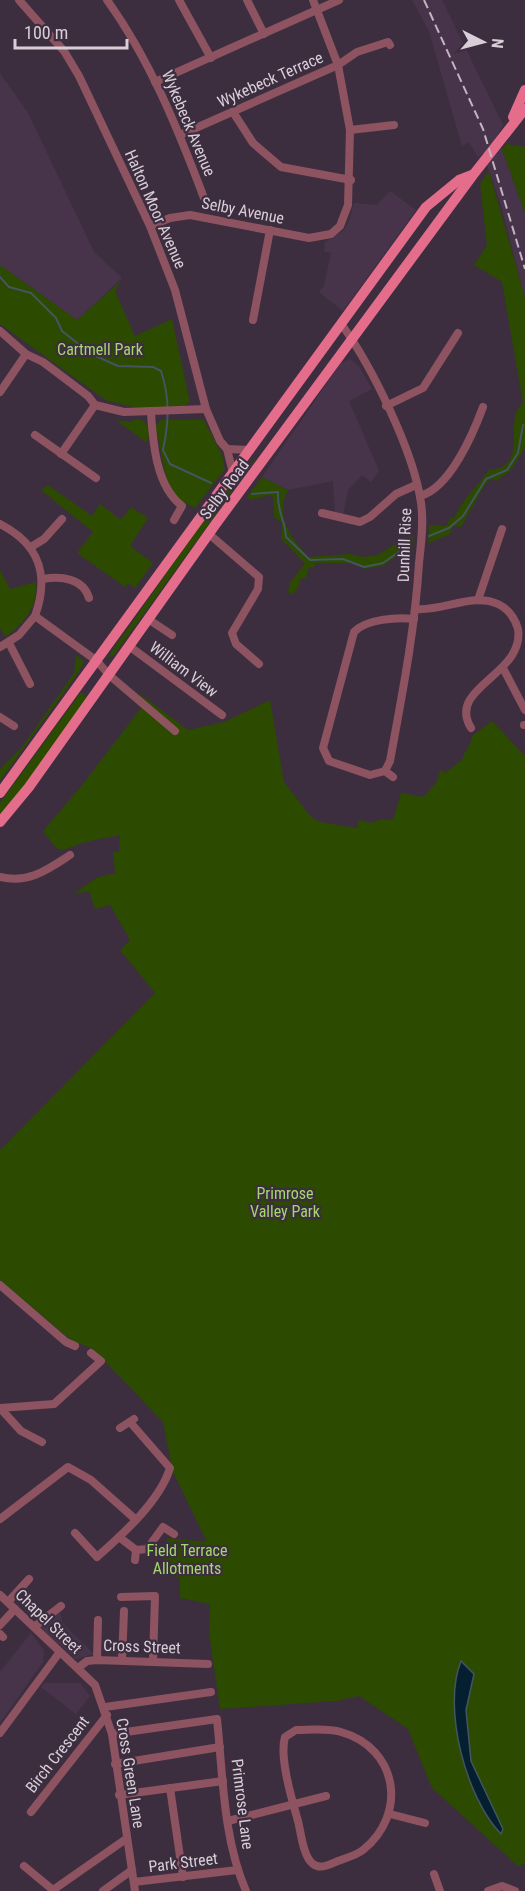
<svg xmlns="http://www.w3.org/2000/svg" width="525" height="1891" font-family="'Roboto Condensed',sans-serif">
<rect width="100%" height="100%" fill="#3d2e3f"/>
<!-- built -->
<g fill="#48344a">
<path d="M412,0H442L503,125L497,136L525,213V297L500,202L483,154L478,157L469,142L462,146L429,31Z"/>
<path d="M0,73L28,113L94,252L122,278L77,320L0,265Z"/>
<path d="M390,191L416,210L343,311L319,292L324,286L331,253L324,251L325,242L343,231L349,221L354,203L377,205Z"/>
<path d="M350,359L358,365L372,389L349,401L379,471L371,482L362,475L348,490L343,515L335,512L333,481L288,490L262,477L341,363Z"/>
<path d="M60,1612L63,1624L94,1654L76,1659L39,1626Z"/>
<path d="M31,1633L44,1651L43,1662L0,1723V1672Z"/>
<path d="M45,1683H80L90,1696L76,1714L41,1687Z"/>
</g>
<!-- green -->
<g fill="#2c4a00">
<path d="M507,144L525,147V213L502,149Z"/>
<path d="M489,171L525,297V448L510,471L496,481L492,479L486,483L461,527L453,526L450,534L428,543L429,525L447,526L450,517L454,518C461,501 478,486 489,470C493,469 499,469 502,467C525,455 504,417 523,403L502,282L474,265L487,245L480,184Z"/>
<path d="M0,265L77,320L122,280L115,291L135,336L172,319L190,402L182,407H134L107,401L0,324Z"/>
<path d="M136,419L142,420C150,426 151,434 146,442L116,420L131,422Z"/>
<path d="M161,420H204L222,455L225,469L195,508C159,494 165,456 155,426Z"/>
<path d="M258,456L114,655L107,658L229,484Z"/>
<path d="M262,477L288,490C274,516 291,537 308,557L350,554L364,557L378,555L408,536L413,537L412,556L400,554L383,566L365,569L353,563H315L314,568L309,567L306,578L300,579L299,586L292,595L288,592L290,583L305,563L281,539L282,523L274,517L273,497L269,495L252,500L247,497Z"/>
<path d="M48,485L92,516L100,504L121,520L131,507L148,518L130,546L153,563L135,588L128,583L125,587L77,553L93,532L41,490Z"/>
<path d="M0,570L10,589L36,582C39,605 24,625 5,637L0,628Z"/>
<path d="M76,655L84,661L80,670L0,781V769L22,747L74,673Z"/>
<path d="M81,692L88,698L35,773L0,816V803Z"/>
<path d="M140,694L188,730L224,722L270,700L284,782L311,817L320,822L357,828L359,820L372,823L380,819L393,820L401,793L423,797L436,783L441,769L445,773L462,760C464,751 471,746 472,736L492,721L525,756V1864L518,1866L432,1788L408,1729L359,1696L336,1701L220,1709L209,1633L210,1604L180,1598V1577L162,1575L167,1538L207,1542L173,1472L163,1422L93,1349L71,1340L0,1280V1150L155,993L120,950L130,940L110,905L95,909L89,891L74,894L96,878L115,873L113,852L119,851L120,835L85,842L63,850L56,848L43,831L83,784L141,708L134,702Z"/>
</g>
<!-- water -->
<path fill="#041f30" stroke="#445462" stroke-width="1.5" d="M461,1661L474,1674L466,1710L471,1761L503,1829L501,1834C466,1798 442,1708 461,1661Z"/>
<g fill="none" stroke-linecap="round" stroke-linejoin="round">
<!-- stream -->
<g stroke="#445462" stroke-width="2">
<path d="M0,277L9,287L31,293L56,318L62,331L91,354L118,366L153,367L161,371C170,398 169,422 163,450L170,464L211,483"/>
<path d="M252,494L278,492C277,514 285,518 286,537L310,560L343,559L364,567L383,563L410,544"/>
<path d="M429,536L449,528L463,516L486,479L507,470L518,453L523,425"/>
</g>
<!-- minor -->
<g stroke="#8e5360" stroke-width="8">
<path d="M19,0L64,51L79,76L150,226L175,290L206,409L220,441L227,449L233,473"/>
<path d="M107,0C150,60 178,129 204,198"/>
<path d="M179,0L211,58"/>
<path d="M247,0L264,34"/>
<path d="M155,82L339,0"/>
<path d="M233,112L253,143L281,167L351,180"/>
<path d="M350,130L394,125"/>
<path d="M180,135L338,65L357,52L388,42L390,45"/>
<path d="M150,226L170,218L190,215L309,238L331,234L340,226L348,205L350,130L338,65L313,0"/>
<path d="M253,320L270,230"/>
<path d="M342,325C372,367 414,452 421,503C424,522 421,544 419,563C415,630 402,695 390,761L385,771L393,777"/>
<path d="M0,331L26,354L43,362L88,396L95,405L124,412L206,409"/>
<path d="M0,392L26,354"/>
<path d="M386,406L423,388L458,333"/>
<path d="M151,413C153,443 156,486 182,506L174,520"/>
<path d="M35,435L96,478"/>
<path d="M227,449L250,450"/>
<path d="M61,454L95,405"/>
<path d="M420,496C450,488 473,434 483,407"/>
<path d="M322,513L360,522L370,517L396,494L416,485"/>
<path d="M0,524C39,544 50,574 35,616L97,661L109,675L175,731"/>
<path d="M209,534L259,577L258,589L232,633L236,644L259,664"/>
<path d="M31,547L44,539L62,519"/>
<path d="M43,579C61,576 83,578 89,598"/>
<path d="M478,600L502,529"/>
<path d="M415,609C442,612 473,592 498,604C508,609 515,618 518,629C525,675 446,687 471,728"/>
<path d="M148,619L172,635"/>
<path d="M9,643L30,684"/>
<path d="M129,646L222,715"/>
<path d="M0,647L19,635L35,616"/>
<path d="M504,670L525,710"/>
<path d="M0,717L14,726"/>
<path d="M524,725H525"/>
<path d="M385,771L370,775L329,761L323,748L354,632C366,619 397,617 414,619"/>
<path d="M0,877C28,884 47,870 70,855"/>
<path d="M0,1285L66,1342L75,1346"/>
<path d="M0,1408L54,1404L101,1361L91,1353"/>
<path d="M0,1408L21,1431L42,1442"/>
<path d="M120,1428L134,1419"/>
<path d="M0,1519L68,1467L91,1480L135,1519"/>
<path d="M75,1533L97,1557C122,1535 160,1501 170,1468L130,1422"/>
<path d="M119,1537L136,1550"/>
<path d="M135,1560L136,1550L147,1549L163,1527L174,1534"/>
<path d="M0,1595L95,1685L112,1734L135,1891"/>
<path d="M121,1597L155,1596L153,1661"/>
<path d="M8,1602L29,1579"/>
<path d="M0,1625L15,1609"/>
<path d="M34,1627L61,1606"/>
<path d="M0,1634L3,1637"/>
<path d="M97,1660L98,1620"/>
<path d="M122,1660L124,1611"/>
<path d="M78,1668L87,1661L97,1660L208,1664"/>
<path d="M105,1707L211,1692"/>
<path d="M296,1730C310,1730 328,1728 341,1732C398,1748 408,1814 363,1850C357,1855 346,1858 338,1861C330,1864 321,1870 313,1864C303,1856 301,1833 298,1821C292,1800 279,1757 285,1737Z"/>
<path d="M0,1733L59,1653"/>
<path d="M112,1734L217,1719C223,1776 223,1838 246,1891"/>
<path d="M115,1764L220,1747"/>
<path d="M170,1788L183,1877"/>
<path d="M119,1795L223,1781"/>
<path d="M31,1812L107,1715"/>
<path d="M390,1814L425,1823"/>
<path d="M228,1821L326,1796"/>
<path d="M24,1866L53,1890L126,1839"/>
<path d="M434,1874L440,1891"/>
<path d="M134,1882L237,1870"/>
<path d="M103,1891L132,1870"/>
<path d="M488,1891L502,1886L515,1891"/>
</g>
<!-- major -->
<g stroke="#e36d8b" stroke-width="10">
<path d="M513,117L525,90"/>
<path d="M0,793L426,207L459,180L472,175"/>
<path d="M0,822L29,787L215,525L473,175L525,109"/>
</g>
<!-- rail -->
<path stroke="#c0b5c0" stroke-width="2" stroke-dasharray="9 4.5" stroke-linecap="butt" d="M424,0L483,129L525,269"/>
</g>
<g text-anchor="middle" stroke-width="4.5" stroke-linejoin="round" paint-order="stroke">
<!-- street labels -->
<g font-size="16" fill="#d8ced8" stroke="#3d2e3f">
<text transform="translate(270 79) rotate(-24)" y="6">Wykebeck Terrace</text>
<text transform="translate(189 123) rotate(67)" y="6">Wykebeck Avenue</text>
<text transform="translate(156 209) rotate(66)" y="6">Halton Moor Avenue</text>
<text transform="translate(243 210) rotate(11)" y="6">Selby Avenue</text>
<text transform="translate(224 489) rotate(-53)" y="6">Selby Road</text>
<text transform="translate(404 545) rotate(-88)" y="6">Dunhill Rise</text>
<text transform="translate(184 669) rotate(37)" y="6">William View</text>
<text transform="translate(49 1621) rotate(44)" y="6">Chapel Street</text>
<text transform="translate(142 1646) rotate(2)" y="6">Cross Street</text>
<text transform="translate(57 1754) rotate(-52)" y="6">Birch Crescent</text>
<text transform="translate(131 1773) rotate(81)" y="6">Cross Green Lane</text>
<text transform="translate(243 1804) rotate(83)" y="6">Primrose Lane</text>
<text transform="translate(183 1862) rotate(-7)" y="6">Park Street</text>
</g>
<!-- park labels -->
<g font-size="16" fill="#a4d76e" stroke="#3d2e3f">
<text x="100" y="355">Cartmell Park</text>
<text x="285" y="1199">Primrose<tspan x="285" dy="18">Valley Park</tspan></text>
<text x="187" y="1556">Field Terrace<tspan x="187" dy="18">Allotments</tspan></text>
</g>
</g>
<!-- north arrow -->
<g transform="translate(483 42) rotate(96)" stroke="#3d2e3f" stroke-width="4.5" paint-order="stroke">
<path d="M0-4.5L10 22L0 15L-10 22Z" fill="#d8ced8"/>
<text y="-9" font-size="16" font-weight="bold" text-anchor="middle" fill="#d8ced8">N</text>
</g>
<!-- scale -->
<path d="M15 39v9h112v-9" fill="none" stroke="#d8ced8" stroke-width="3"/>
<text x="24" y="39" font-size="18" fill="#d8ced8" stroke="#3d2e3f" stroke-width="4.5" paint-order="stroke">100 m</text>
</svg>
